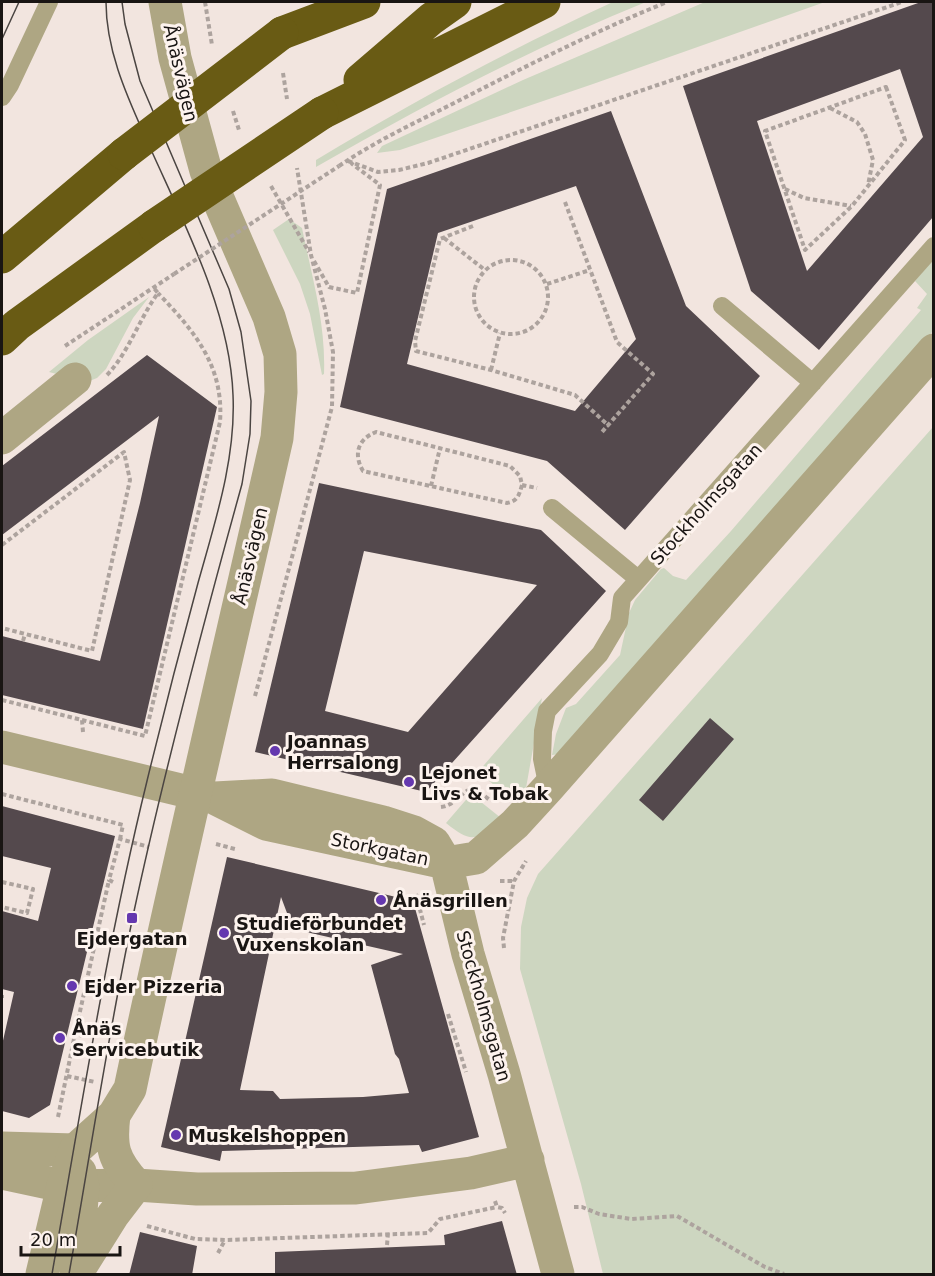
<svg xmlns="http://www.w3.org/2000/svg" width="935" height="1276" font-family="'DejaVu Sans',sans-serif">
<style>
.green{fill:#cdd6c0}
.building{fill:#54494d;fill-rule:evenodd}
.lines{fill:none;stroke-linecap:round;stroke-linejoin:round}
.path{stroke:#ada39e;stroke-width:4;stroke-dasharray:4.5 3;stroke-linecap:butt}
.service{stroke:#aea683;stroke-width:18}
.minor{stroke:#aea683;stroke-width:33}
.tertiary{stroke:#aea683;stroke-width:33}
.motorway{stroke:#695b14;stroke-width:33}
.tram{stroke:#4b4542;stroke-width:1.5}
.path-bridge{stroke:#ada39e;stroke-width:4;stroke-dasharray:4.5 3;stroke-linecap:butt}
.motorway-bridge{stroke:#695b14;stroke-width:33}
.poi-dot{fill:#6538af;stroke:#fdf3ee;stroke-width:2}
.labels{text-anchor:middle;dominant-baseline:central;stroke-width:6;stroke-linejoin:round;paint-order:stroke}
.street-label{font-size:18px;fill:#191513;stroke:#fdf3ee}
.poi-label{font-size:18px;font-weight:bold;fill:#191513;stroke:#fdf3ee;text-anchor:start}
</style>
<rect width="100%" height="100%" fill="#f2e5df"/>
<path class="green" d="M 613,2 L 646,2 C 532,48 422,106 316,167 L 316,160 C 412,102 511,49 613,2 Z
M 705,2 L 825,2 L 593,84 L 400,150 L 377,153 L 382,146 L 523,80 Z
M 289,219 L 302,228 C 312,277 326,324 324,374 L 322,375 L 310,314 L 300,284 L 273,230 Z
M 933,259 L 933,331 L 560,754 L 552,755 L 556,734 L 566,708 L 576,704 L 620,655 L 629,613 L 635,600 L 661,569 L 664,568 L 673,576 L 686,580 L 731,531 L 921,310 L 917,308 L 927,294 L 915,281 Z
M 149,297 L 133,318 L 106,369 L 97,378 L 87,382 L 49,372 L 88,340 Z
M 933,427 L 933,1274 L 603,1274 L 581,1184 L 520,969 L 521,927 L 527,898 L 538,874 Z
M 542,698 L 526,788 L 522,795 L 516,799 L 510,798 L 478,772 Z
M 471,794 L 501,818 C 477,840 473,845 446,823 Z"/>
<path class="building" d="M 921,2 L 933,2 L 933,217 L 819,350 L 751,291 L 683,86 ZM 900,69 L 923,137 L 807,271 L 757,121 Z
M 611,111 L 686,306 L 760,376 L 625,530 L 547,461 L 340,407 L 387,189 ZM 576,186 L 636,339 L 575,411 L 407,364 L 438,233 Z
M 147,355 L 217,407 L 143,729 L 2,695 L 2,636 L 100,661 L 140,503 L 159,416 L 2,535 L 2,466 Z
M 319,483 L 541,530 L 606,591 L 426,792 L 255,752 ZM 364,551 L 537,585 L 408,732 L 325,711 Z
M 710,718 L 734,739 L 663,821 L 639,800 Z
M 2,806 L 115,836 L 50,1105 L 29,1118 L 2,1111 L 2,1045 L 14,992 L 2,989 L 2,911 L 38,921 L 51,868 L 2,856 Z
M 227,857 L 413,901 L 479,1137 L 422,1152 L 419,1145 L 222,1151 L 220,1161 L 161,1147 ZM 281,897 L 293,929 L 403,954 L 371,965 L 395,1054 L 399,1059 L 409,1093 L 363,1097 L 280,1099 L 273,1091 L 240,1090 Z
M 502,1221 L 517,1275 L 275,1275 L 275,1252 L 445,1245 L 444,1235 Z
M 140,1232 L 197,1246 L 192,1275 L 129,1275 Z"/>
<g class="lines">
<path class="path" d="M 205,2 L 212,45
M 283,73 L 287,99
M 886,87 L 905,140 L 852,206 L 805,250 L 765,131 Z
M 830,108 L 857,122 L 865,134 L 873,160 L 868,185
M 233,111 L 239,130
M 348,161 L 378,172 L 399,170 L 428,163 L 902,2
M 339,166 C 377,140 419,121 460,100 C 528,65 596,31 667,2
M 271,186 L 309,252
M 785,189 L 804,198 L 851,206
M 565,202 L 617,342 L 653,374 L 602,432
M 473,226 L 440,239 L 415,341 L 416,351 L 491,370 L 575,395 L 609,426
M 444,238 L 485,270
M474 297a37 37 0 1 1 74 0a37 37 0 1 1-74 0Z
M 314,261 L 329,287 L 357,293 L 380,185 L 351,163
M 547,284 L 590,270
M 65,346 L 174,274
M 491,370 L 500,333
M 107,375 C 129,352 139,319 158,293 L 153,287
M 522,485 C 519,495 518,501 507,503 L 363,471 C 353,454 358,439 376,432 L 510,466 L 520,476 L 522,485 L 537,488
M 431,486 L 440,448
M 2,545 L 124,452 L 130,480 L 92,651 L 2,628
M 23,641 L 25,634
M 255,696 L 332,407 L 333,352 L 325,309 L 311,255 L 297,168
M 2,700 L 82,720 L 83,732
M 82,720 L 145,736 L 220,422 C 224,366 195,332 158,293
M 2,794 L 123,825 L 120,839
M 441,807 C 457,805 459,792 474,788 L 491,801
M 216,844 L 235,849
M 500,881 L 514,881
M 2,882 L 33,889 L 27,913 L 2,907
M 113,882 L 109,880 L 120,839 L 149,847
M 416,894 L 424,925
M 504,948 L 503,938 L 514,881 L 526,861
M 2,998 L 2,995
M 448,1014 L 466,1072
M 75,1034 L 109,880
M 67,1076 L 95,1082
M 58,1117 L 75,1034 L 83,1036
M 495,1201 L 497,1207 L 502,1208 L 505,1213
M 574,1207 L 582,1207 L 599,1214 L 631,1219 L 677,1216 L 765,1267 L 784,1274
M 147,1226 L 195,1239 L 225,1240 L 428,1233 L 440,1219 L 497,1207
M 387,1245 L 388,1233
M 218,1253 L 225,1240"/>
<path class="service" d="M 2,97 L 10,85 L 49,2
M 722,306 L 813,383
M 552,508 L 638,579
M 548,788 L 542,759 L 543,731 L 547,711 L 600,654 L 619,622 L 622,598 L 934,246"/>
<path class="minor" d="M 2,438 L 75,379
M 2,747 L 214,798 L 266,824 L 446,863 L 476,858 L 515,824 L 548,788 L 934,350
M 215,798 L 272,795 L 383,822 L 414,832 L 434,843 L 446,863 L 468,954 L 504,1074 L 558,1274
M 2,1148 L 75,1150
M 2,1173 L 63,1186 L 136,1185 L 197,1189 L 356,1188 L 471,1173 L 528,1160"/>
<path class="tertiary" d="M 76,1270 L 83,1187 L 80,1172
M 42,1274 L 63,1186 L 75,1150 L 114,1115 L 130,1089 C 176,871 228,655 277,438 L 281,392 L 280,354 L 269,317 L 206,171 L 175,58 L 165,2
M 76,1274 L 113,1215 L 136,1185 C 113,1160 110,1147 114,1115"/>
<path class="motorway" d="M 282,33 L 364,2
M 360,80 L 431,19 L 455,2
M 322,113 L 544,2
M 2,257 L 124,154
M 2,339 L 17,325 L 154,226"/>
<path class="tram" d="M 2,39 L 19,2
M 52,1274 C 81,1109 107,944 147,781 C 163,715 180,649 198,583 C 215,522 236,459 233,395 C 230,307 179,214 144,134 C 125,92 106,48 106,2
M 69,1274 C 90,1155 108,1035 133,916 C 164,771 202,628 242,484 L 250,434 L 251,401 L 241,332 L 229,289 L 140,81 L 125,24 L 122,2"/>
<path class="path-bridge" d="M 174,274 L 339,166"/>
<path class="motorway-bridge" d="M 124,154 L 282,33
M 154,226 L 322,113"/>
</g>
<g class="poi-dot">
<circle cx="275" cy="751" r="6"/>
<circle cx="409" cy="782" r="6"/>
<circle cx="381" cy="900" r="6"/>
<rect x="126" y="912" width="12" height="12" rx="3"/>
<circle cx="224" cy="933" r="6"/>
<circle cx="72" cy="986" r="6"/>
<circle cx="60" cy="1038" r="6"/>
<circle cx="176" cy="1135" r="6"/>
</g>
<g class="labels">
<g class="street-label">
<text transform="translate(181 73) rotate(77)">Ånäsvägen</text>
<text transform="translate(706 504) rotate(-48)">Stockholmsgatan</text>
<text transform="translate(250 556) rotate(-77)">Ånäsvägen</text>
<text transform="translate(380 849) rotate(12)">Storkgatan</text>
<text transform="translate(484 1006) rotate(74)">Stockholmsgatan</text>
</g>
<g class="poi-label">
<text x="287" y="741">Joannas<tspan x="287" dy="21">Herrsalong</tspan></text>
<text x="421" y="772">Lejonet<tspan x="421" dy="21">Livs &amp; Tobak</tspan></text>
<text x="393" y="900">Ånäsgrillen</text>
<text x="236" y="923">Studieförbundet<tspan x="236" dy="21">Vuxenskolan</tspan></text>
<text x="132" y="938" text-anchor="middle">Ejdergatan</text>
<text x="84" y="986">Ejder Pizzeria</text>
<text x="72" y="1028">Ånäs<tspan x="72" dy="21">Servicebutik</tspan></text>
<text x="188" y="1135">Muskelshoppen</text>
</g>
</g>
<rect width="935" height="1276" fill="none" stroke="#191513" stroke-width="6"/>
<path d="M21 1246v9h99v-9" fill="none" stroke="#191513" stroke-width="3"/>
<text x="30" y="1246" font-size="18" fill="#191513" stroke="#fdf3ee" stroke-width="4.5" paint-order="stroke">20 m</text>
</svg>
